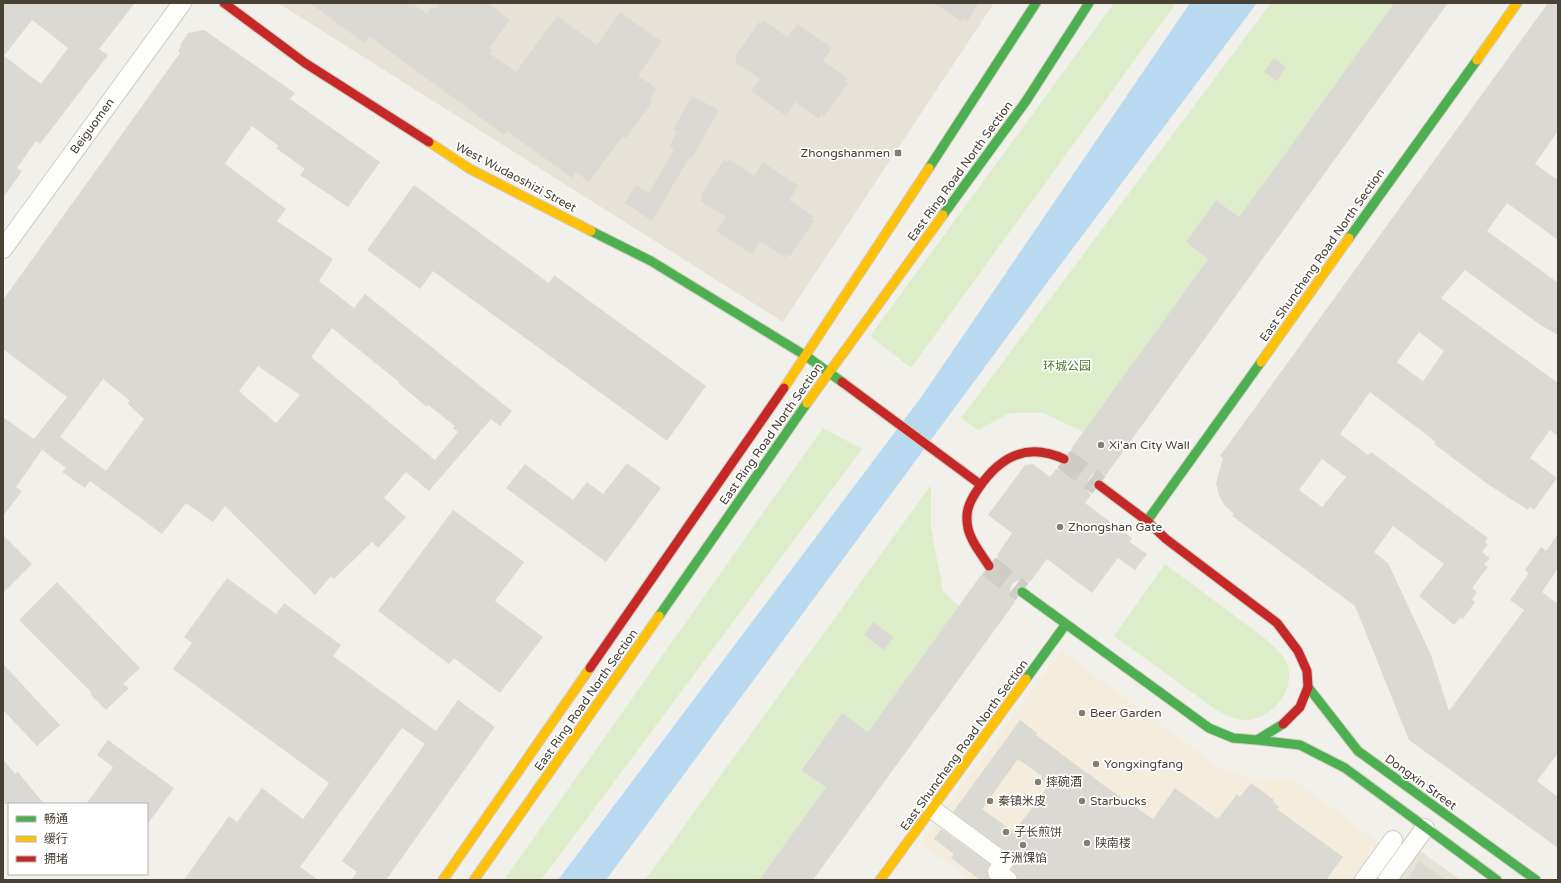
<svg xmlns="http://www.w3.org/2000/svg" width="1561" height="883" font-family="'Varela Round','Noto Sans SC',sans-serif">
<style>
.residential{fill:#e6e2d7}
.commercial{fill:#f4ecdd}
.green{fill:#deedc9}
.water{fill:#b9daf1}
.building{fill:#dbd9d3;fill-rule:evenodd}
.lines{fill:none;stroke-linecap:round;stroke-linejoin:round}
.secondary-tunnel{stroke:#cfcdc6;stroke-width:22;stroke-dasharray:22 11;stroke-linecap:butt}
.street-casing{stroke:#cfcdc8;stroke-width:20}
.fast-casing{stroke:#d1cdc1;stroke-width:11}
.slow-casing{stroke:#d1cdc1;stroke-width:11}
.jam-casing{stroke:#d1cdc1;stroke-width:11}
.street{stroke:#fdfdfc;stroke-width:18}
.fast{stroke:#4caf50;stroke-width:9}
.slow{stroke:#ffc107;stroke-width:9}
.jam{stroke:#c62828;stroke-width:9}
.poi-dot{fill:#837e75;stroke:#fff;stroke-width:1.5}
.labels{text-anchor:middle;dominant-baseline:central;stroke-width:3.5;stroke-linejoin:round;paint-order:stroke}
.street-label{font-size:12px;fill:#484136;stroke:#fff}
.poi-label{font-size:12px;fill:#484136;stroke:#fff;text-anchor:start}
.park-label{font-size:12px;fill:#467d26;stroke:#fff}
</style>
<rect width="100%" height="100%" fill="#f1f0ea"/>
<path class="residential" d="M 278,3 L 994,3 L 783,322 Z
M 1420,851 L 1460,880 L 1399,880 Z"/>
<path class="commercial" d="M 1061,651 L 1219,768 L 1249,779 L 1293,780 L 1397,856 L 1379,880 L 972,880 L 920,843 Z"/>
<path class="green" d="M 1114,3 L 1176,3 L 911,368 L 870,336 Z
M 1271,3 L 1394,3 L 1239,217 L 1216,200 L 1186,242 L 1208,259 L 1084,432 L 1043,413 L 1010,413 L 978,430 L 961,418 Z
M 823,428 L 862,449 L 541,880 L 504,880 Z
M 931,485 L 931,528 L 943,591 L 959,606 L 868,732 L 842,713 L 801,769 L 826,787 L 759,880 L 645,880 Z
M 1165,564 C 1187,580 1209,597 1231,613 C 1247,626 1280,646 1287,664 C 1294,682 1283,703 1269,712 C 1248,725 1239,721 1218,711 L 1114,636 Z"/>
<path class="water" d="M 1190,3 L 1257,3 L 1052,276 L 606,880 L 558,880 L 922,396 Z"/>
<path class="building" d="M 3,3 L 135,3 L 99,49 L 108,55 L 40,144 L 36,141 L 17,168 L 22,171 L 3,198 ZM 32,20 L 68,48 L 41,84 L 4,56 Z
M 310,3 L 412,3 L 427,14 L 432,7 L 435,9 L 439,3 L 488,3 L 510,20 L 489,48 L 493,51 L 490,54 L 516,72 L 557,16 L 597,45 L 620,12 L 662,42 L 638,75 L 657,89 L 650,99 L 653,102 L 626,138 L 623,136 L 589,182 L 576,172 L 572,178 L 507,131 L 504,135 L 369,36 L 364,43 Z
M 934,3 L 979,3 L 967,21 L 964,19 L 962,22 Z
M 1394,3 L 1448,3 L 1106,475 L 1100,473 L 1094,473 L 1089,478 L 1087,484 L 1087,490 L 1091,495 L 1085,503 L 1132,538 L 1130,542 L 1147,554 L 1135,570 L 1118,558 L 1092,593 L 1047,559 L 1030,582 L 1023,580 L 1017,581 L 1012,584 L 1010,591 L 1011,597 L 1015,602 L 813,880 L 759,880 L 826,787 L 801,770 L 842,713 L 868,732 L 981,575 L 990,578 L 996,577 L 1000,572 L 1001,565 L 997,555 L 1012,533 L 988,515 L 1025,465 L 1033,464 L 1050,477 L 1056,469 L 1066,471 L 1072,469 L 1075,464 L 1076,457 L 1071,449 L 1208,259 L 1186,242 L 1216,200 L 1239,217 Z
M 1548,3 L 1558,3 L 1558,131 L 1535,164 L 1558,180 L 1558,240 L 1507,203 L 1487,231 L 1558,283 L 1558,335 L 1539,324 L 1465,270 L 1441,298 L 1558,383 L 1558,436 L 1550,430 L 1530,458 L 1557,478 L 1534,510 L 1530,507 L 1528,510 L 1489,485 L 1434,444 L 1436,442 L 1370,392 L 1340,434 L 1368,455 L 1371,452 L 1488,538 L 1485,542 L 1488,544 L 1482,552 L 1490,558 L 1484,564 L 1488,567 L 1472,588 L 1477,592 L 1472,600 L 1475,602 L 1463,619 L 1460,618 L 1454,625 L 1419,596 L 1444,564 L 1393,526 L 1374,552 L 1388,563 L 1431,655 L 1449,711 L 1524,610 L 1510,600 L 1529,573 L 1525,570 L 1541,547 L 1546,551 L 1558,534 L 1558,568 L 1542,592 L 1558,604 L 1558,753 L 1537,781 L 1558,797 L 1558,848 L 1409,740 L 1355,606 L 1232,516 L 1234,514 L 1224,505 L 1219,495 L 1216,483 L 1223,458 L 1220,456 ZM 1419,332 L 1444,351 L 1423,381 L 1397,362 ZM 1322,459 L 1346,477 L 1322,507 L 1299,490 Z
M 763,20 L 788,37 L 797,24 L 832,48 L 823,61 L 848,78 L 846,81 L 848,83 L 824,117 L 821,115 L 819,119 L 795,102 L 786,116 L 751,91 L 760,79 L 735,62 L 737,59 L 735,57 L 759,22 L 761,23 Z
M 204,30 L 295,93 L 290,99 L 380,162 L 348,207 L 300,175 L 305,169 L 276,148 L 279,146 L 252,126 L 226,162 L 225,164 L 286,209 L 277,221 L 333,259 L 319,281 L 354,308 L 365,294 L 512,411 L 500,426 L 491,419 L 429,491 L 406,472 L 384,498 L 406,517 L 378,548 L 372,542 L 334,579 L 331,576 L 315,595 L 225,506 L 213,522 L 186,503 L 162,534 L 90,481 L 85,488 L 62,472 L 66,468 L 42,450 L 16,487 L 22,491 L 3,516 L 3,417 L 34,439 L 67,397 L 3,349 L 3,300 L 180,53 L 178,51 L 181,47 L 180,45 L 188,33 ZM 332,328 L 399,382 L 398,383 L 427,407 L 428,405 L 455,426 L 453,428 L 458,432 L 435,460 L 311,357 ZM 258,366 L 300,395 L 276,423 L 239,391 ZM 103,379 L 130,401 L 127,403 L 144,419 L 106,471 L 60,437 Z
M 1274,58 L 1286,67 L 1277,81 L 1264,72 Z
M 692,96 L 719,110 L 691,159 L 689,158 L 652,221 L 625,203 L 636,185 L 649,193 L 674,149 L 669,147 L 677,132 L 673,130 Z
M 729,159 L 754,176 L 763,162 L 798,186 L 789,200 L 813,216 L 811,219 L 814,221 L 790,256 L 787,255 L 785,258 L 761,241 L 752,254 L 716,231 L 726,217 L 700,201 L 703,198 L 700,196 L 724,160 L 727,162 Z
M 414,185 L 549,283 L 554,275 L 706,386 L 667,441 L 433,271 L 420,289 L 367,250 Z
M 627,463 L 661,488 L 606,562 L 506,488 L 525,464 L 573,500 L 587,482 L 603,494 Z
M 453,510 L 524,562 L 495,601 L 543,637 L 500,693 L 454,658 L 449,664 L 378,611 Z
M 3,535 L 32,564 L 3,593 Z
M 227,578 L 276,614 L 284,603 L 341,645 L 333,656 L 436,731 L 458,700 L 495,727 L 386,880 L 351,880 L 357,872 L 342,861 L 425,744 L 402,728 L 300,867 L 318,880 L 184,880 L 229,816 L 237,822 L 262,788 L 303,819 L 329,783 L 173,669 L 192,643 L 184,637 Z
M 57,582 L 140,668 L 123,684 L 129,688 L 106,710 L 90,694 L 92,693 L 19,620 Z
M 873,622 L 894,637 L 884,650 L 864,635 Z
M 3,664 L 60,725 L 37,746 L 3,710 Z
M 1020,720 L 1037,733 L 1036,735 L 1102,784 L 1153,819 L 1175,788 L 1218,819 L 1237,794 L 1240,797 L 1251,783 L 1274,800 L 1273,802 L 1279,807 L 1277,809 L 1343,857 L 1326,880 L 1018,880 L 1017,875 L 1012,870 L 1014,863 L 1010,854 L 953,812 ZM 1018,759 L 1042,776 L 1040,779 L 1049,785 L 1014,832 L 982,809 Z
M 108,740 L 174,788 L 147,825 L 147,804 L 86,804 L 113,767 L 97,755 Z
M 3,759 L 15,774 L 18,772 L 44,804 L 3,804 Z
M 941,829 L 990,864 L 987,871 L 990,880 L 980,880 L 951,858 L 954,854 L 934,839 Z
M 1419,861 L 1446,880 L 1407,880 Z"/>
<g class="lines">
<path class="secondary-tunnel" d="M 1064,459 L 1099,485
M 989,566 L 1022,592"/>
<defs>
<path id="street" d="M 3,249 L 182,3
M 932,809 L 1004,862 L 997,872 L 1008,880
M 1364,880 L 1393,840
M 1387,880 L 1425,828"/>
<path id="fast" d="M 929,168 L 1036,3
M 943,215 L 1026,101 L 1089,3
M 591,231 L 651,261 L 806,356 L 842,382
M 1349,238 L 1477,60
M 1147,521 L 1261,362
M 1022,592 L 1209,728 L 1233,738 L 1257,740 L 1283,724
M 659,616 L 807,403
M 1026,679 L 1066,624
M 1308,687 L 1358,751 L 1536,880
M 1257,740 L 1300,745 L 1345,768 L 1497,880"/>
<path id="slow" d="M 1477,60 L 1517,3
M 429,142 L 470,169 L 591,231
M 1261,362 L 1349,238
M 784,388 L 929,168
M 807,403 L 943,215
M 443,880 L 590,668
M 474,880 L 659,616
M 880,880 L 1026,679"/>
<path id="jam" d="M 224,3 L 305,63 L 429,142
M 842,382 L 981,485
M 1099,485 L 1147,521 L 1166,539 L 1277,623 L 1298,651 L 1307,671 L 1308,687 L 1300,707 L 1283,724
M 989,566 C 980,552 967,537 967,520 C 966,508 972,498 978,489 C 1000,456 1027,442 1064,459
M 590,668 L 784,388"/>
</defs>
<use href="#street" class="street-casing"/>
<use href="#fast" class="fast-casing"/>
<use href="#slow" class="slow-casing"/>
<use href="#jam" class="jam-casing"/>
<use href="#street" class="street"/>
<use href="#fast" class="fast"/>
<use href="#slow" class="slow"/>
<use href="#jam" class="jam"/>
</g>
<g class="poi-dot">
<rect x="894" y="149" width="8" height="8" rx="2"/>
<circle cx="1101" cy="445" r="4"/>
<circle cx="1060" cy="527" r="4"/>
<circle cx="1082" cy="713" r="4"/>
<circle cx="1096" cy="764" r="4"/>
<circle cx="1038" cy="782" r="4"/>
<circle cx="990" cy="801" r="4"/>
<circle cx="1082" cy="801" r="4"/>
<circle cx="1006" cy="832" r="4"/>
<circle cx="1087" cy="843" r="4"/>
<circle cx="1023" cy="845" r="4"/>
</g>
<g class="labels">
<g class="street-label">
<text transform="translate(92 126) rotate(-54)">Beiguomen</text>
<text transform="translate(960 171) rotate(-54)">East Ring Road North Section</text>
<text transform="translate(516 177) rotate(28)">West Wudaoshizi Street</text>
<text transform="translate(1322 255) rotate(-55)">East Shuncheng Road North Section</text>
<text transform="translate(771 434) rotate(-55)">East Ring Road North Section</text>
<text transform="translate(586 700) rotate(-55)">East Ring Road North Section</text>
<text transform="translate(964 745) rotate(-54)">East Shuncheng Road North Section</text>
<text transform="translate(1421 782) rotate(36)">Dongxin Street</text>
</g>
<g class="poi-label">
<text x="890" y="153" text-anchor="end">Zhongshanmen</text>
<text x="1109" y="445">Xi'an City Wall</text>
<text x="1068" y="527">Zhongshan Gate</text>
<text x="1090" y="713">Beer Garden</text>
<text x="1104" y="764">Yongxingfang</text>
<text x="1046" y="782">摔碗酒</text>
<text x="998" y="801">秦镇米皮</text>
<text x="1090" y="801">Starbucks</text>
<text x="1014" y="832">子长煎饼</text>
<text x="1095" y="843">陕南楼</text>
<text x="1023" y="858" text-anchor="middle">子洲馃馅</text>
</g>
<g class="park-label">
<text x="1067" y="366">环城公园</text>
</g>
</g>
<rect width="1561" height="883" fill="none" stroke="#484136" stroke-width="8"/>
<rect x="8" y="803" width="140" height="72" fill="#ffffff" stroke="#b6b3af"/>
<rect x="16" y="816" width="20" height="6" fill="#4caf50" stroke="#b6b3af"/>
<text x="44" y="823" font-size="12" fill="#484136">畅通</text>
<rect x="16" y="836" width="20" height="6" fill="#ffc107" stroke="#b6b3af"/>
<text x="44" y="843" font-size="12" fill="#484136">缓行</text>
<rect x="16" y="856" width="20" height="6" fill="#c62828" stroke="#b6b3af"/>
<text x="44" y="863" font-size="12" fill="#484136">拥堵</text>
</svg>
